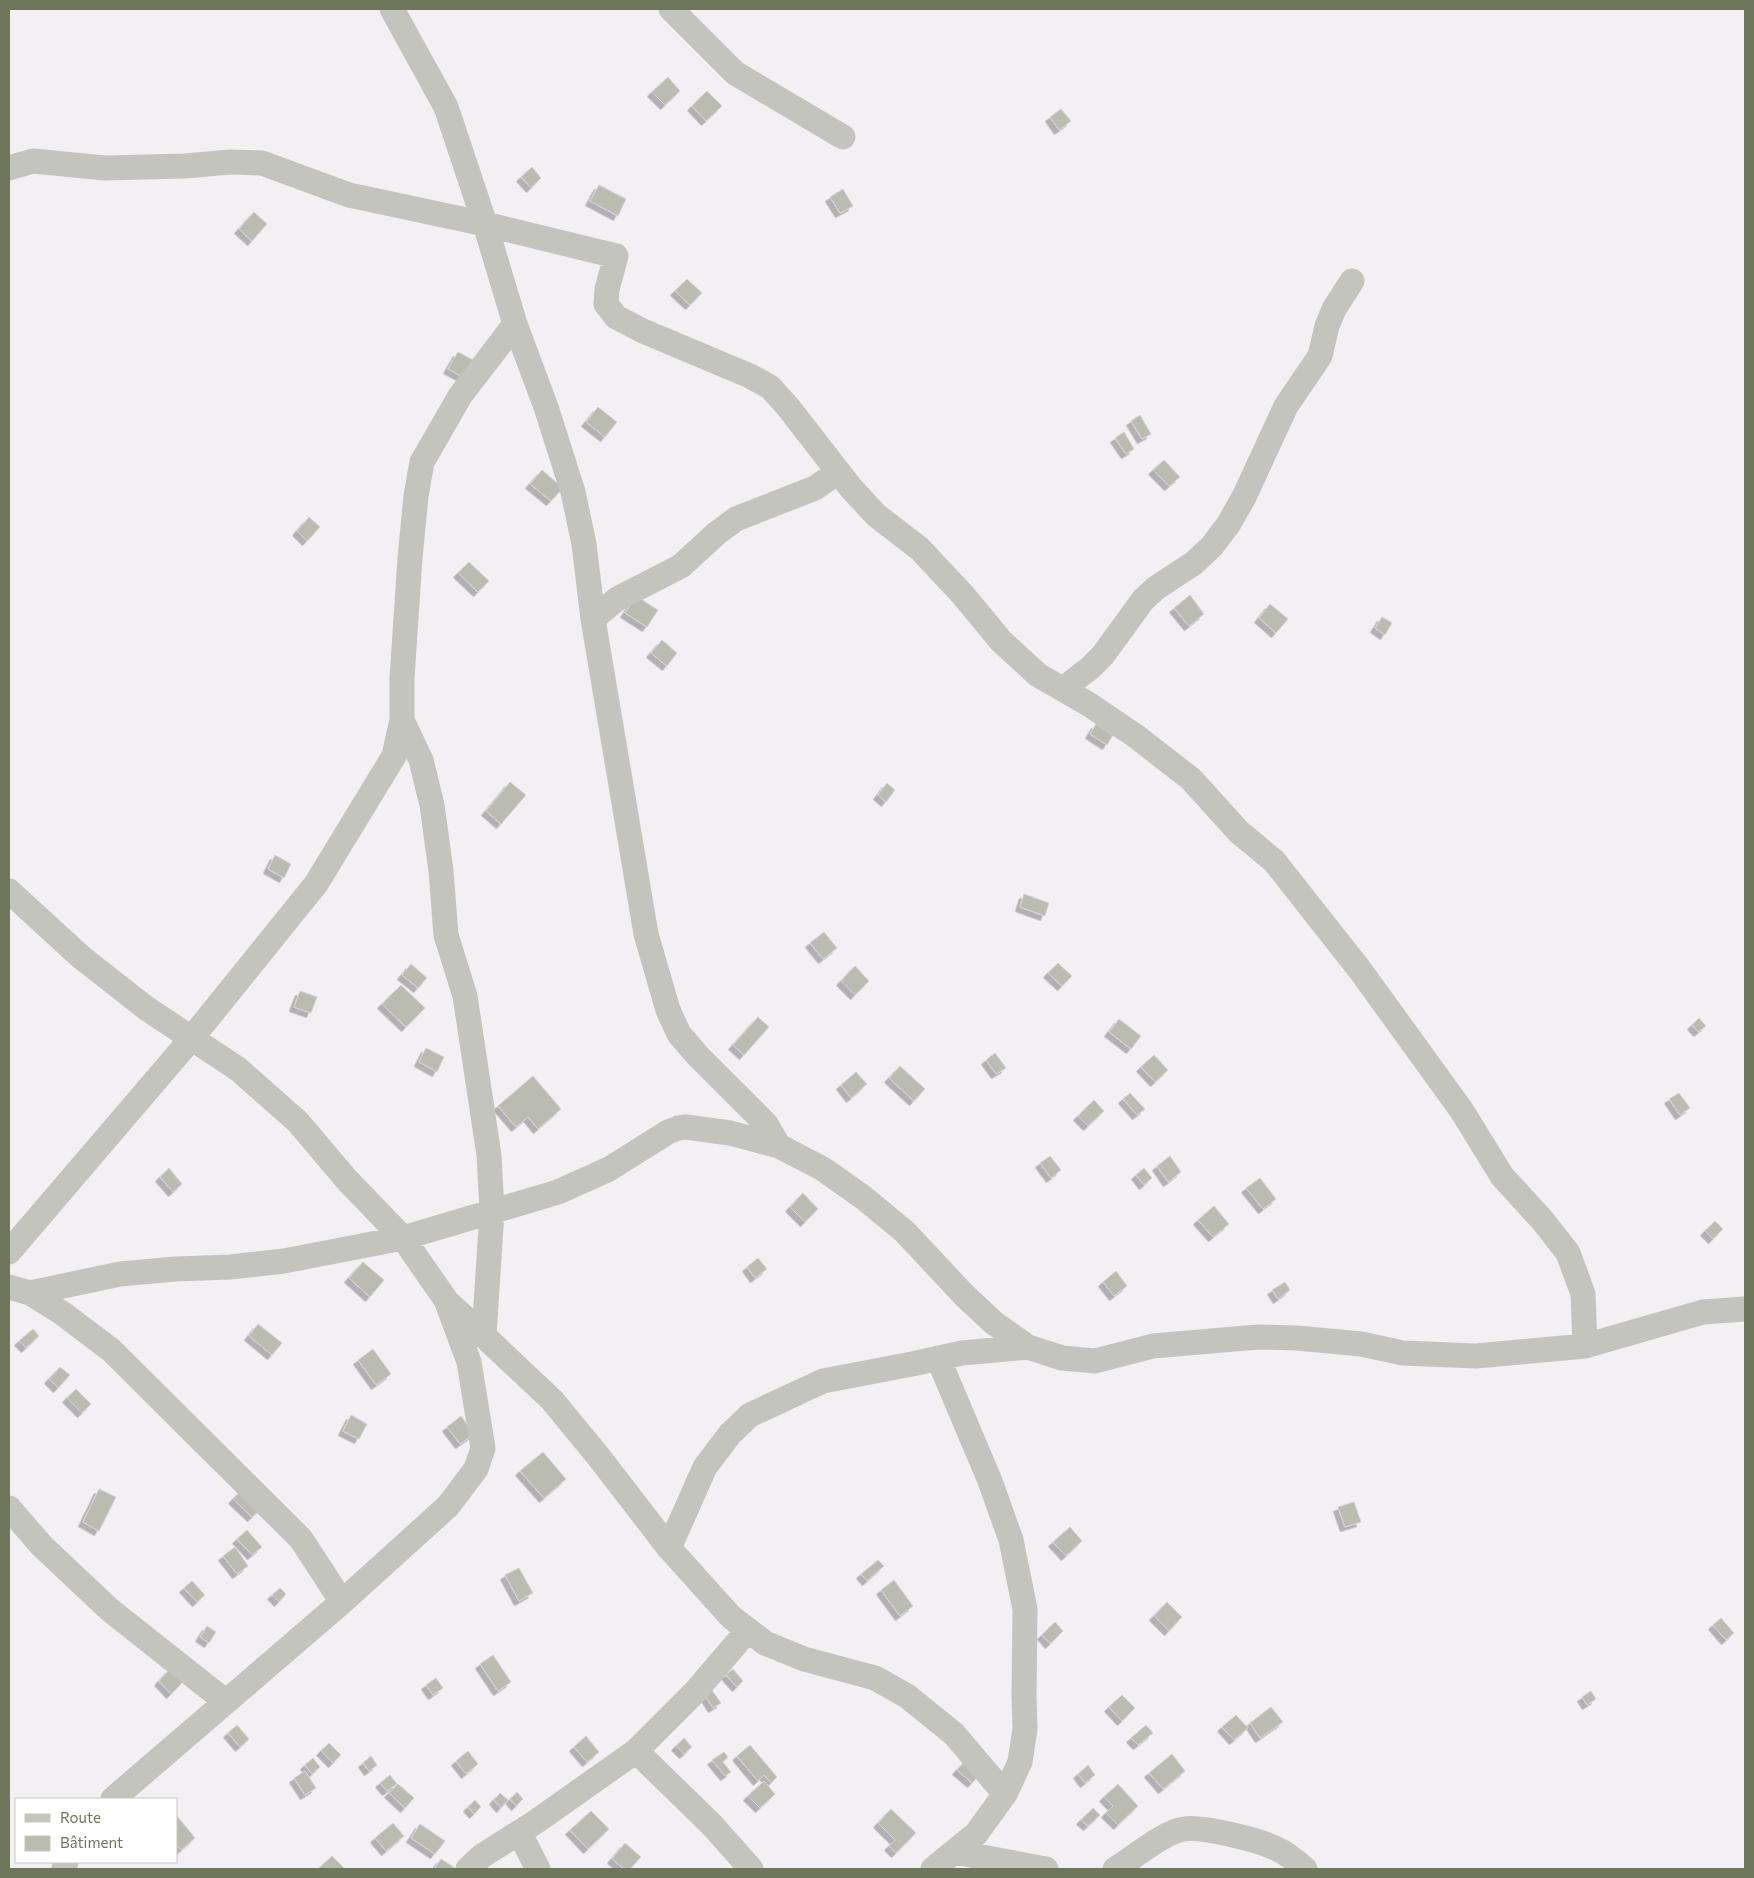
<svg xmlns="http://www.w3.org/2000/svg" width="1754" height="1878" font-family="Commissioner,sans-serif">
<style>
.building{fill:#bbbcb1;stroke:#d5d3d5;filter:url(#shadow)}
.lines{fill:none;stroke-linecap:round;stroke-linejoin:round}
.minor{stroke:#c3c4bd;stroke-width:25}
</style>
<defs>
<filter id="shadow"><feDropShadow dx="-4.5" dy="4.5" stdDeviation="0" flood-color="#0004"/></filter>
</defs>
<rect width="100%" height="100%" fill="#f3f0f4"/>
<path class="building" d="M 668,77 L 680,91 L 665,105 L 652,92 Z
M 707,91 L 722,106 L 706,121 L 692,106 Z
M 1061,109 L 1071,121 L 1059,130 L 1050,117 Z
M 532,167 L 541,178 L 531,188 L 521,177 Z
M 599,185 L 626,199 L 618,216 L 590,201 Z
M 843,189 L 853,206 L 840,213 L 830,197 Z
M 254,212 L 267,224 L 252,241 L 239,229 Z
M 687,279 L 702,293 L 690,305 L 675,291 Z
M 458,352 L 473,360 L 463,377 L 448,369 Z
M 598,407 L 617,422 L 605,437 L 586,422 Z
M 1140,415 L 1151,434 L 1142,439 L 1131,421 Z
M 1124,432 L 1134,449 L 1126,454 L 1115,438 Z
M 1164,460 L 1180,477 L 1169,486 L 1153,470 Z
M 542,470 L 563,488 L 551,501 L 530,484 Z
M 309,517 L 320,527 L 307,541 L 297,531 Z
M 469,562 L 489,581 L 478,592 L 458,573 Z
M 1190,595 L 1204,614 L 1189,626 L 1174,608 Z
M 636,596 L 658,610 L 647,627 L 625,613 Z
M 1270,604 L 1288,619 L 1276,633 L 1259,618 Z
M 1382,617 L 1392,623 L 1385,635 L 1375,628 Z
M 662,640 L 677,653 L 667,666 L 651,653 Z
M 1096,724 L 1113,735 L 1107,745 L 1090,734 Z
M 510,782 L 526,795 L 501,824 L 486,811 Z
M 887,783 L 895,790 L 886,802 L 878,795 Z
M 275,855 L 291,864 L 284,878 L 268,869 Z
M 1024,894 L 1049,903 L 1045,916 L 1020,907 Z
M 824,932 L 837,948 L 823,959 L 810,943 Z
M 1058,963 L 1072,976 L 1062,986 L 1048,973 Z
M 411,964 L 427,978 L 418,988 L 402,975 Z
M 855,966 L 869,981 L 855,995 L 841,981 Z
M 401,985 L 425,1008 L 406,1027 L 382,1004 Z
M 300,991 L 317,997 L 311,1013 L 294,1007 Z
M 758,1017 L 769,1027 L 744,1055 L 733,1045 Z
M 1699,1018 L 1706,1026 L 1698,1032 L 1692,1025 Z
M 1119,1019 L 1141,1036 L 1131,1049 L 1109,1032 Z
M 426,1048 L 444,1057 L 437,1072 L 419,1062 Z
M 995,1053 L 1006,1068 L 996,1074 L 986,1060 Z
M 1154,1055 L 1168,1070 L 1155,1082 L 1141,1067 Z
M 900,1066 L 925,1089 L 914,1101 L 889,1078 Z
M 856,1072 L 867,1084 L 851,1098 L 841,1085 Z
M 533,1076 L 561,1109 L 538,1129 L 528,1117 L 516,1127 L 498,1106 Z
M 1130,1093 L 1145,1109 L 1137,1115 L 1123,1099 Z
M 1679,1093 L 1690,1108 L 1680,1115 L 1669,1099 Z
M 1094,1100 L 1104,1111 L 1088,1126 L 1078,1116 Z
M 1050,1156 L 1061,1170 L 1051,1178 L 1040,1163 Z
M 1170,1156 L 1181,1172 L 1168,1182 L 1157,1166 Z
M 169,1168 L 182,1184 L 173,1192 L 160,1177 Z
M 1144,1168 L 1152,1178 L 1144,1185 L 1136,1175 Z
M 1260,1178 L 1276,1199 L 1263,1209 L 1246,1188 Z
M 803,1193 L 818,1209 L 805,1222 L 790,1207 Z
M 1214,1206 L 1229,1224 L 1213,1237 L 1198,1220 Z
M 1715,1221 L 1723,1229 L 1713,1239 L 1705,1231 Z
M 758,1258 L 767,1269 L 755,1278 L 747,1267 Z
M 363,1262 L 384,1280 L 370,1297 L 349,1278 Z
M 1116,1271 L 1127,1286 L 1114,1296 L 1103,1282 Z
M 1285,1282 L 1290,1290 L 1278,1299 L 1272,1290 Z
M 258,1324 L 282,1343 L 272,1355 L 249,1336 Z
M 33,1329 L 39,1336 L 26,1348 L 19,1341 Z
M 373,1349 L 391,1374 L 376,1385 L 358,1360 Z
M 60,1367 L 70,1375 L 58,1388 L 49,1379 Z
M 76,1389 L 91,1404 L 82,1413 L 67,1398 Z
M 351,1415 L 367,1424 L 359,1439 L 343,1431 Z
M 461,1416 L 474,1434 L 460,1444 L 447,1427 Z
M 543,1452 L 566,1479 L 544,1498 L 520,1471 Z
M 244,1488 L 263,1507 L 252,1517 L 233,1499 Z
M 99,1489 L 116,1497 L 99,1531 L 83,1522 Z
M 1354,1502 L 1361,1522 L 1345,1527 L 1338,1507 Z
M 1070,1527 L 1082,1541 L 1066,1556 L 1053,1542 Z
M 247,1530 L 262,1547 L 252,1555 L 237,1539 Z
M 235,1547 L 248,1566 L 237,1574 L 223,1556 Z
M 878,1560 L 884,1566 L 867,1581 L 861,1574 Z
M 519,1568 L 533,1593 L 519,1601 L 505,1575 Z
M 894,1580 L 913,1606 L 900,1616 L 881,1590 Z
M 192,1581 L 205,1595 L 197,1602 L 184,1588 Z
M 280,1588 L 286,1594 L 279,1602 L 272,1595 Z
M 1167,1602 L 1182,1617 L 1169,1631 L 1154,1616 Z
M 1721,1618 L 1734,1633 L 1726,1640 L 1713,1625 Z
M 1055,1622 L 1063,1631 L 1050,1644 L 1042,1635 Z
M 207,1626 L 216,1632 L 209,1643 L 200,1637 Z
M 493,1655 L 511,1682 L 498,1691 L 480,1664 Z
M 170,1669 L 183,1682 L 171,1694 L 159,1681 Z
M 733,1669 L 743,1681 L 737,1687 L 726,1675 Z
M 436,1678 L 443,1688 L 433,1695 L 426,1685 Z
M 711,1689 L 721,1703 L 713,1708 L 704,1694 Z
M 1591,1691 L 1596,1699 L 1587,1705 L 1582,1697 Z
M 1122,1695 L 1135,1708 L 1122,1721 L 1109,1707 Z
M 1271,1707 L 1283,1722 L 1260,1738 L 1250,1723 Z
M 1236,1715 L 1248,1728 L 1234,1740 L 1222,1727 Z
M 237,1725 L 249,1739 L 240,1747 L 228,1733 Z
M 1146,1725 L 1153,1733 L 1138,1745 L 1131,1738 Z
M 586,1736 L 599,1752 L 587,1762 L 574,1747 Z
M 684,1738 L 692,1747 L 684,1754 L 676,1746 Z
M 329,1743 L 341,1755 L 333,1763 L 321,1751 Z
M 750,1745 L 777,1777 L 771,1783 L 764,1775 L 758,1781 L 737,1756 Z
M 468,1751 L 478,1764 L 466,1774 L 456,1761 Z
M 724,1752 L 728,1757 L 723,1762 L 731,1772 L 725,1776 L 712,1760 Z
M 1172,1754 L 1185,1771 L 1163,1789 L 1149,1773 Z
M 371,1756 L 377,1765 L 369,1771 L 363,1763 Z
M 313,1758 L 320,1767 L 312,1774 L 305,1765 Z
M 965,1761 L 980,1774 L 972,1783 L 957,1770 Z
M 1088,1765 L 1095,1775 L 1085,1783 L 1078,1774 Z
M 305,1771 L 316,1788 L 305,1795 L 294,1778 Z
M 390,1775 L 397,1784 L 387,1791 L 380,1783 Z
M 764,1781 L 775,1794 L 760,1808 L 748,1796 Z
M 398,1784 L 414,1798 L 405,1808 L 389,1793 Z
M 1118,1784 L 1138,1806 L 1118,1825 L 1106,1813 L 1113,1806 L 1104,1797 Z
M 517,1792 L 523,1799 L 516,1806 L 510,1799 Z
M 500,1793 L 508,1800 L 501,1808 L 494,1800 Z
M 475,1800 L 481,1807 L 474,1814 L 468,1807 Z
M 1093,1808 L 1100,1815 L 1088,1826 L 1081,1820 Z
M 891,1809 L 916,1833 L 896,1853 L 889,1846 L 895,1840 L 878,1823 Z
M 591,1811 L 609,1829 L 588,1849 L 570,1830 Z
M 177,1816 L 195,1838 L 181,1850 L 176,1845 Z
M 393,1823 L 404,1836 L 386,1851 L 375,1838 Z
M 420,1824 L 445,1841 L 435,1854 L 411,1838 Z
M 625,1843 L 641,1857 L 630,1869 L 624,1869 L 612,1859 Z
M 332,1856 L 345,1869 L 318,1869 Z
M 441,1859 L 455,1868 L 454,1869 L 434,1869 Z"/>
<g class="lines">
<path class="minor" d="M 392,9 L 446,107 L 485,224 L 515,324 L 546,407 L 573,492 L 584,544 L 593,619 L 646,934 L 668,1010 L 679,1034 L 698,1056 L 766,1124 L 779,1146
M 671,9 L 735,73 L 843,137
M 9,168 L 33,161 L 105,168 L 185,166 L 230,162 L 262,163 L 349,195 L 485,224 L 616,256 L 607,289 L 606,304 L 616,317 L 643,331 L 750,376 L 770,387 L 788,407 L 851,488 L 876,515 L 920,549 L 963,595 L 1001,641 L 1038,675 L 1090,705 L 1137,737 L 1191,779 L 1239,832 L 1274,861 L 1360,970 L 1462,1111 L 1502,1176 L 1543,1221 L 1568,1253 L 1583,1294 L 1585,1346
M 593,619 L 617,599 L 681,566 L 717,533 L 736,519 L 815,488 L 838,472
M 1063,689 L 1090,668 L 1103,655 L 1143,600 L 1156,588 L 1194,563 L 1212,546 L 1228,525 L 1244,497 L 1286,406 L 1320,356 L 1327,326 L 1334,309 L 1352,281
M 402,720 L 421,760 L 432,805 L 441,871 L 446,935 L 465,996 L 489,1155 L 492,1211 L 484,1336
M 9,891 L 81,957 L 146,1008 L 238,1069 L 298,1122 L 347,1180 L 403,1238 L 446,1300 L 469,1362 L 483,1448 L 476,1469 L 448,1506 L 342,1602 L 113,1799
M 9,1252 L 191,1039 L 316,884 L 394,756 L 402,720 L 402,678 L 410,558 L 416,496 L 422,462 L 460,396 L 515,324
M 9,1287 L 30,1293 L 62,1313 L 111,1350 L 301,1539 L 342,1602
M 30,1293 L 120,1274 L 176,1269 L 230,1267 L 284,1261 L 403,1238 L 558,1192 L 609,1169 L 668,1132 L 678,1128 L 686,1127 L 730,1133 L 779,1146 L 823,1169 L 864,1198 L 905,1232 L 965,1296 L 994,1323 L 1028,1347 L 1062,1358 L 1095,1361 L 1153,1346 L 1258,1337 L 1297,1338 L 1361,1344 L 1403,1353 L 1476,1356 L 1585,1346 L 1703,1312 L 1745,1309
M 451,1305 L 552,1400 L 598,1456 L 669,1548 L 731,1617 L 765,1643 L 804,1659 L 875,1678 L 907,1696 L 954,1734 L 1005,1794
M 9,1508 L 42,1546 L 110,1610 L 225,1701
M 669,1548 L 705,1467 L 730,1434 L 750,1415 L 823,1381 L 912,1364 L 962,1353 L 1028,1347
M 636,1751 L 712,1825 L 751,1869
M 519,1832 L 538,1869
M 955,1852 L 1046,1869
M 64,1869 L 66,1862
M 468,1869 L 482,1856 L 537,1821 L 636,1751 L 695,1692 L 748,1630
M 933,1869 L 976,1834 L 1005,1794 L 1020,1762 L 1025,1729 L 1024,1696 L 1025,1609 L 1011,1540 L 990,1481 L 938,1358
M 1115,1869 C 1134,1858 1163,1832 1184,1829 C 1202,1826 1260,1840 1277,1849 C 1287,1853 1297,1862 1305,1869"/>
</g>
<rect width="1754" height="1878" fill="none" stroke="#70765b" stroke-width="20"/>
<rect x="15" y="1798" width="162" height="65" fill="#ffffff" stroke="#c6c8bd"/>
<rect x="25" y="1814" width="25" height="8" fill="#c3c4bd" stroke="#c6c8bd"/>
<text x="60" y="1823" font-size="15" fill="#70765b">Route</text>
<rect x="25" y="1836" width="25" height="15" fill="#bbbcb1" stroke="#c6c8bd"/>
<text x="60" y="1848" font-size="15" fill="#70765b">Bâtiment</text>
</svg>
